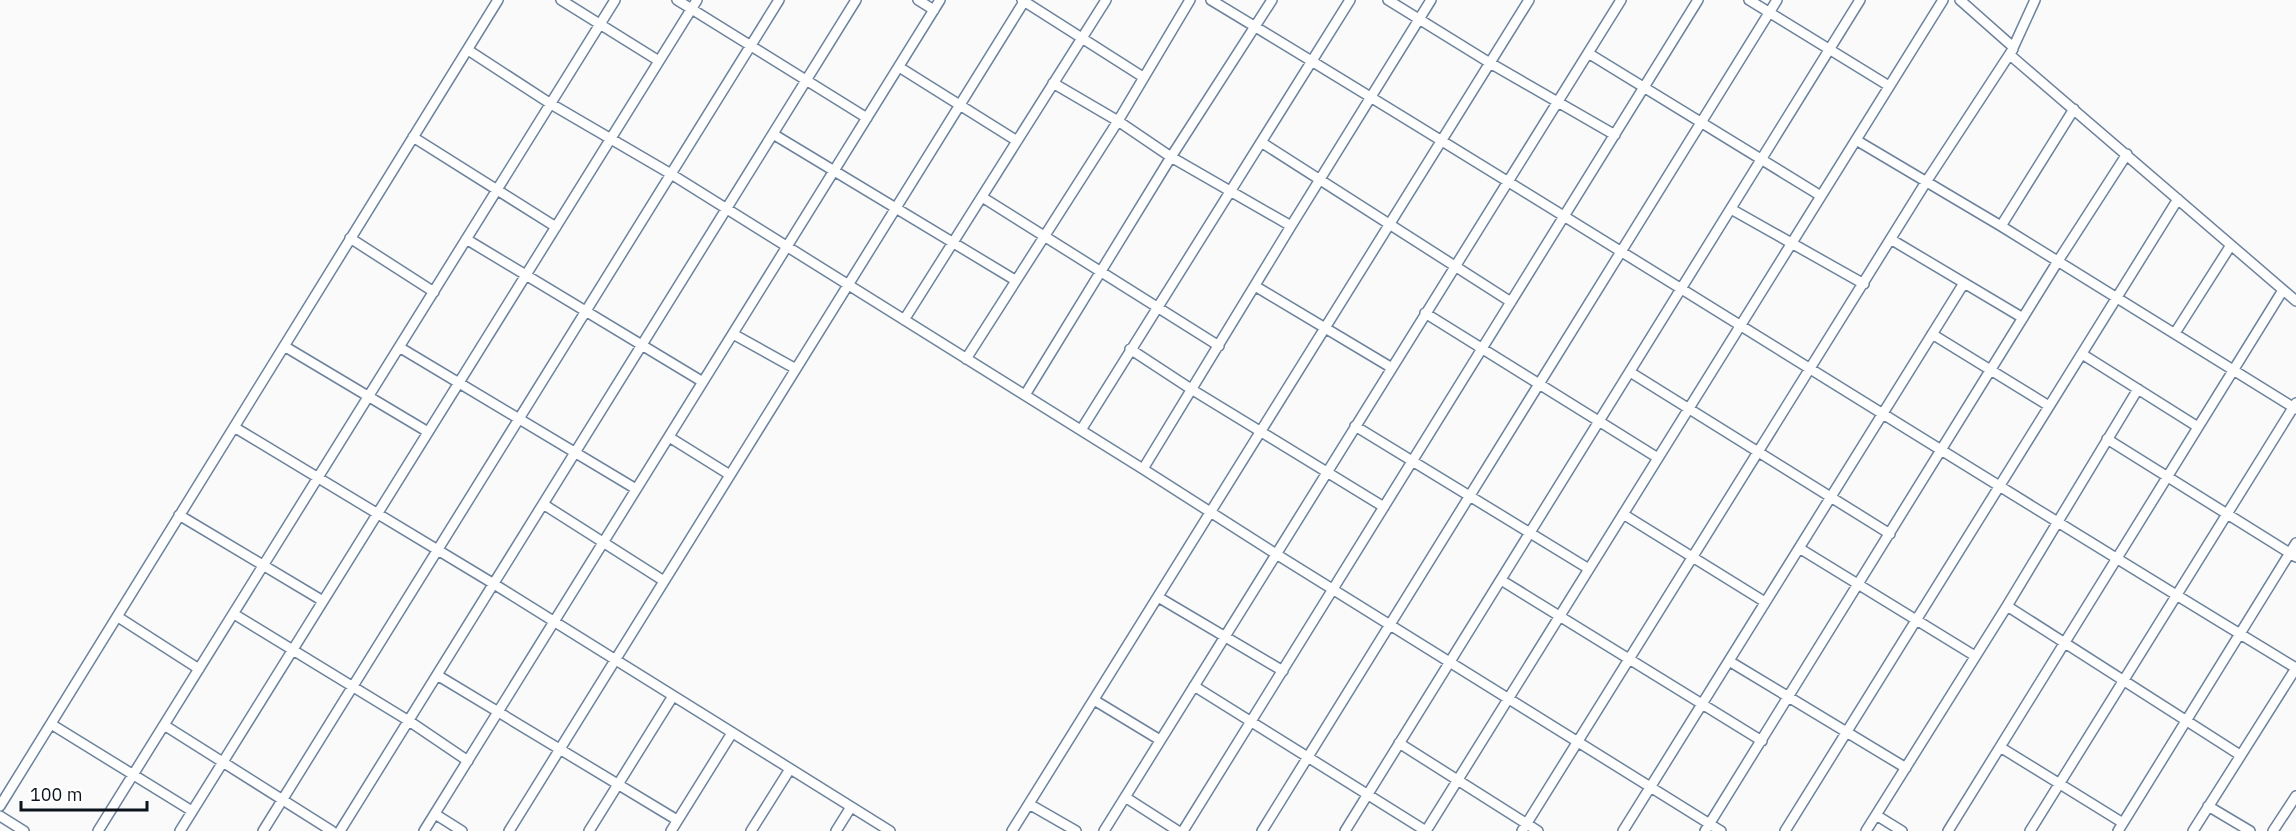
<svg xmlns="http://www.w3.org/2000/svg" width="2296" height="831" font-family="'IBM Plex Sans',sans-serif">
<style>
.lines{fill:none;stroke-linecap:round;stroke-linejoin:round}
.minor-casing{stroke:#6d839d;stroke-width:12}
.minor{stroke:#fff;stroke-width:9}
</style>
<rect width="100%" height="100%" fill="#fafafa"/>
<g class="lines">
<defs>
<path id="minor" d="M 561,0 L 659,61
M 677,0 L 867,118
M 918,0 L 934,10
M 1022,0 L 1143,77
M 1211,0 C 1574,219 1933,448 2296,668
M 1388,0 L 1490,63 L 1615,135
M 1749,0 L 1889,86
M 2013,48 L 2035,0
M 468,50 L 551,104 L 671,174 L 1143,469 L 1276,554 L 1721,831
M 1588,53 L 1821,196
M 2010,55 L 2296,301
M 899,67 L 1017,141
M 1053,83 L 1118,121 L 1171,157 L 1291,226
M 773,134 L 1015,280
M 413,137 L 556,227
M 1856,140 L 2001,226 L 2296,409
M 1261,142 L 1511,302
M 982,197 L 1219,346
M 1731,209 L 1864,284
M 2001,226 L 2074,109
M 350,238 L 434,292
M 466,239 L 703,382
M 1892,240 L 2023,318
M 1255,286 L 1392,368
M 1425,313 L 1658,458
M 904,320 L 1106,0
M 2175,333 L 2231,245
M 733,334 L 796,369
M 1932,334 L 2049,406
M 284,346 L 428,432
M 399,347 L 636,489
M 1130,349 L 1191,389 L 1384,507
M 2082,354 L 2198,427
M 966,359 L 1118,121 L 1190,0
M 1630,372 L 1890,534
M 1025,395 L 1171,157 L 1272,0
M 1355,426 L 1589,569
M 234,427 L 494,584 L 890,831
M 1081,430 L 1350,0
M 669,437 L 730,475
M 2107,439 L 2296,557
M 1143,469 L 1291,226 L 1431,0
M 543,504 L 664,581
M 1623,514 L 1765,602
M 179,515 L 323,601
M 1799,548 L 1975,656
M 1501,580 L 1762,741
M 1158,597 L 1283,671
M 2007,606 L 2240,755
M 234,614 L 409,721 L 468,761
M 118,617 L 199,669
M 1729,661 L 1906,768
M 437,675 L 677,820
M 1194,686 L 1426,831
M 1094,700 L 1160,740
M 51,724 L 192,811
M 164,725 L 332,831
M 1399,743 L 1538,831
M 2000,747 L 2123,823
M 1125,797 L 1178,831
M 1029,804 L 1076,831
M 0,806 L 498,0
M 2208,806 L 2250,831
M 435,814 L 462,831
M 1876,815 L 1902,831
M 0,816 L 24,831
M 98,831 L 615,0
M 180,831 L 697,0
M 263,831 L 779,0
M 340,831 L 856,0
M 424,831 L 940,0
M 509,831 L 1025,0
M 589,831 L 673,696
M 671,831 L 732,733
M 751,831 L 790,769
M 836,831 L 851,807
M 1012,831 L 1529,0
M 1104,831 L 1621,0
M 1183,831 L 1698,0
M 1262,831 L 1777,0
M 1345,831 L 1860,0
M 1426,831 L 1943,0
M 1522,831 L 1926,182 L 2013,49 L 2012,46 L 1960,0
M 1623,831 L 1964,283
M 1705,831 L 2058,261 L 2127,154
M 1785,831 L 2178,199
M 1866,831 L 2007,606 L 2138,389
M 1948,831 L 2283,290
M 2030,831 L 2296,403
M 2118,831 L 2296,543
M 2193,831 L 2296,668
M 2273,831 L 2296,796"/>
</defs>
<use href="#minor" class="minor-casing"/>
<use href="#minor" class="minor"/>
</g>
<path d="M21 801v9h126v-9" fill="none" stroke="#0b141d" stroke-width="3"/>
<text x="30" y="801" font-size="18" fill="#0b141d" stroke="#ffffff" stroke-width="4.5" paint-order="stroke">100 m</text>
</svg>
